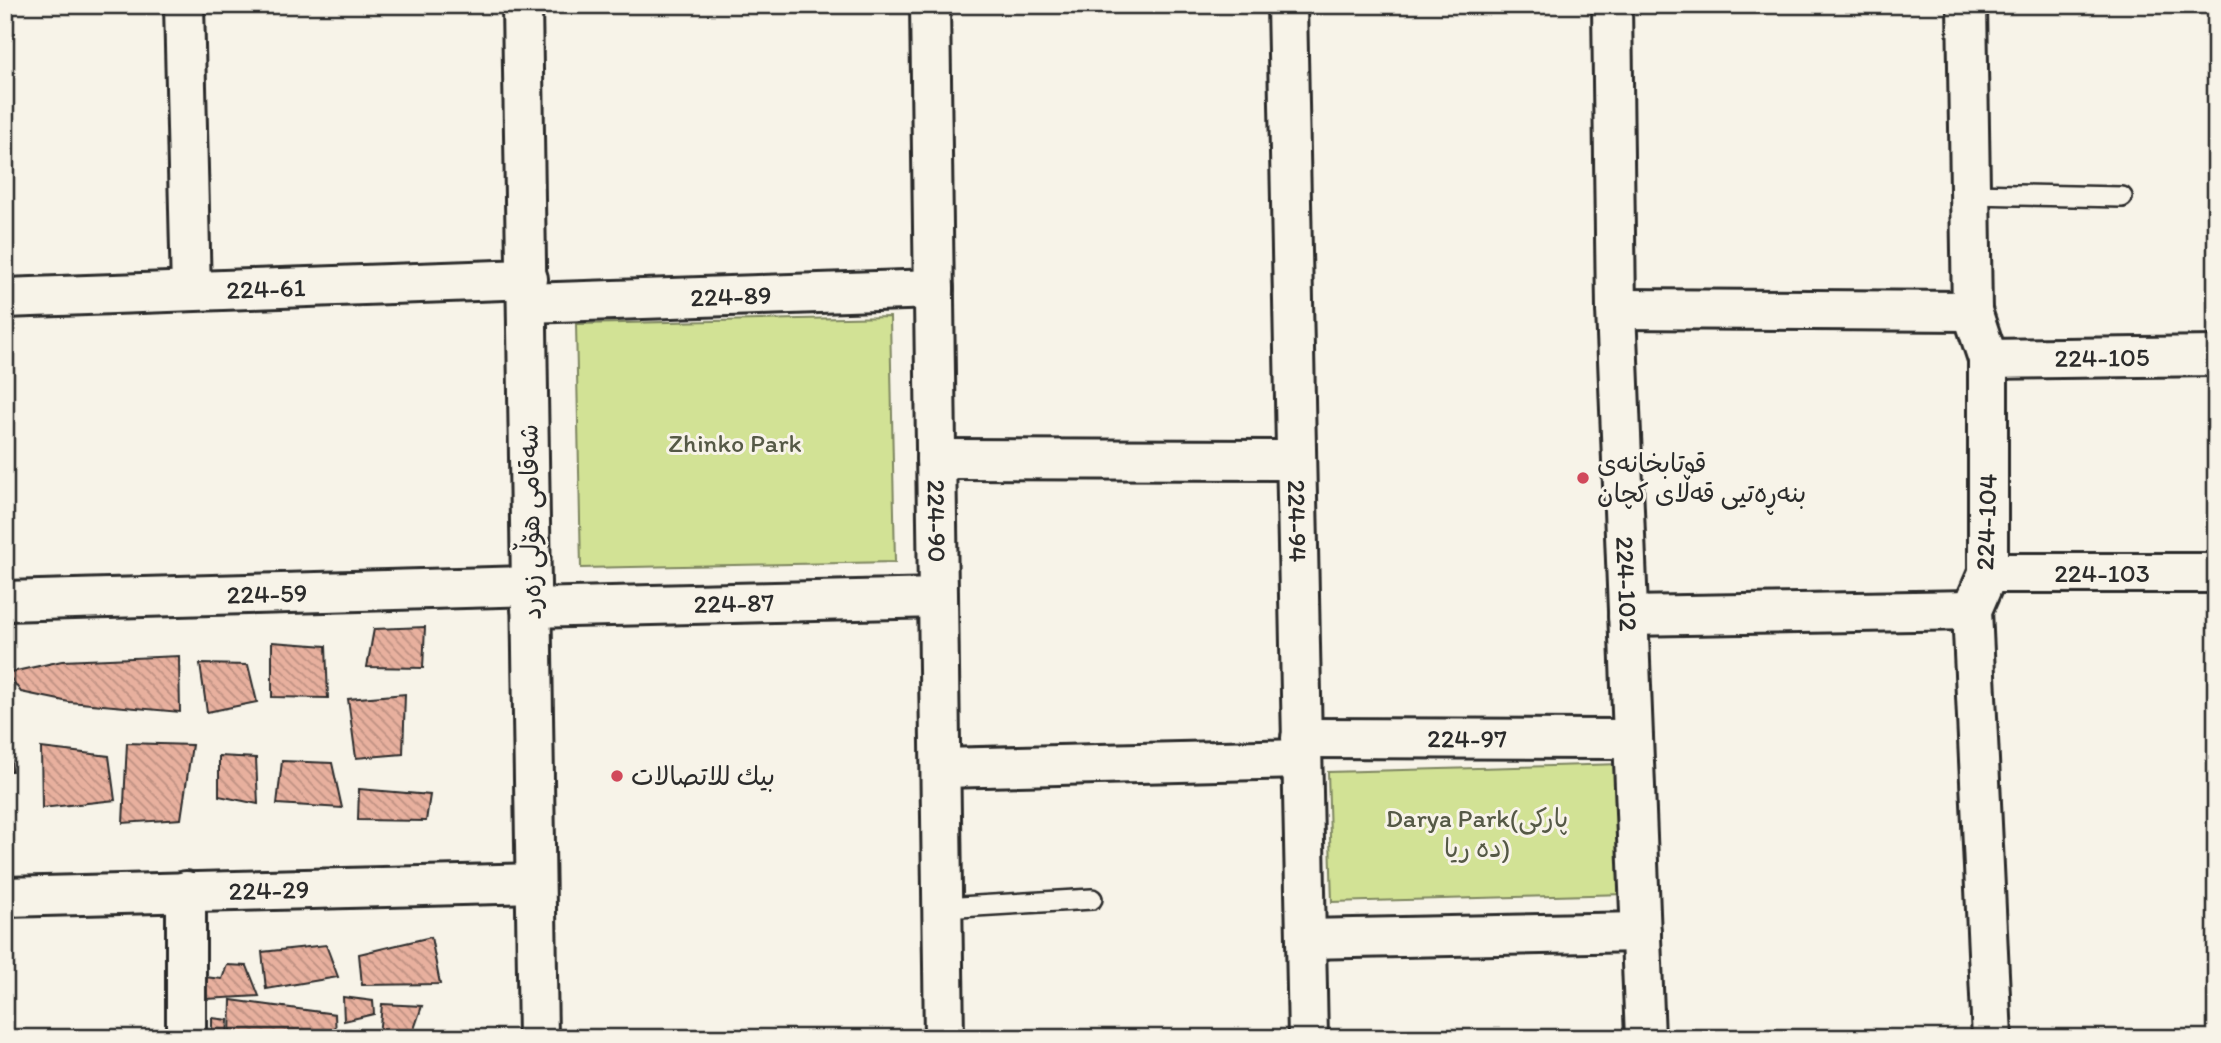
<svg xmlns="http://www.w3.org/2000/svg" width="2221" height="1043" font-family="Itim,'Playpen Sans Arabic',sans-serif">
<style>
.green{fill:#d2e295;stroke:#7e8660;stroke-width:2}
.building{fill:url(#building-back-hatch);stroke:#2b2b2b;stroke-width:2}
.lines{fill:none;stroke-linecap:round;stroke-linejoin:round}
.lane-casing{stroke:#2b2b2b;stroke-width:24}
.street-casing{stroke:#2b2b2b;stroke-width:44}
.secondary-casing{stroke:#2b2b2b;stroke-width:44}
.lane{stroke:#f7f3e8;stroke-width:19}
.street{stroke:#f7f3e8;stroke-width:38}
.secondary{stroke:#f7f3e8;stroke-width:38}
.poi-dot{fill:#d1495b;stroke:#f7f3e8;stroke-width:2.5}
.labels{text-anchor:middle;dominant-baseline:central;stroke-width:6;stroke-linejoin:round;paint-order:stroke}
.street-label{font-size:26px;fill:#2b2b2b;stroke:#f7f3e8}
.park-label{font-size:26px;fill:#555946;stroke:#f7f3e8}
.poi-label{font-size:26px;fill:#2b2b2b;stroke:#f7f3e8;text-anchor:start}
</style>
<defs>
<pattern id="building-back-hatch" width="6" height="6" patternUnits="userSpaceOnUse" patternTransform="scale(1.75)"><rect width="6" height="6" fill="#e8b09e"/><path d="M-1 5l2 2M0 0l6 6M5-1l2 2" fill="none" stroke="#bc8f81"/></pattern>
</defs>
<rect width="100%" height="100%" fill="#f7f3e8"/>
<filter id="ink" filterUnits="userSpaceOnUse"><feTurbulence type="fractalNoise" baseFrequency=".0143" numOctaves="2"/><feDisplacementMap in="SourceGraphic" scale="14" xChannelSelector="R" yChannelSelector="G"/><feConvolveMatrix kernelMatrix="1 2 1 2 8 2 1 2 1" color-interpolation-filters="sRGB"/></filter>
<g filter="url(#ink)">
<path class="green" d="M 890,317 L 895,562 L 581,568 L 576,324 Z
M 1622,764 L 1626,894 L 1332,902 L 1328,772 Z"/>
<path class="building" d="M 425,627 L 423,668 L 367,667 L 374,629 Z
M 272,642 L 326,646 L 328,698 L 272,697 Z
M 179,656 L 180,712 L 69,702 L 21,692 L 7,673 L 62,661 Z
M 200,664 L 248,665 L 257,702 L 207,712 Z
M 405,694 L 403,754 L 356,758 L 348,699 Z
M 5,742 L 10,742 L 12,771 L 5,771 Z
M 127,743 L 192,745 L 181,819 L 123,823 Z
M 41,748 L 109,756 L 115,800 L 42,808 Z
M 219,756 L 256,758 L 258,804 L 219,796 Z
M 282,761 L 332,763 L 342,808 L 277,804 Z
M 359,789 L 430,795 L 426,821 L 358,820 Z
M 431,937 L 440,984 L 362,985 L 359,954 Z
M 326,945 L 338,977 L 266,989 L 262,952 Z
M 227,965 L 247,966 L 259,996 L 206,999 L 204,977 L 222,979 Z
M 343,997 L 373,1001 L 374,1014 L 344,1021 Z
M 231,1000 L 335,1014 L 336,1038 L 230,1038 Z
M 382,1004 L 422,1006 L 412,1035 L 379,1036 Z
M 212,1018 L 228,1020 L 227,1038 L 212,1038 Z"/>
<g class="lines">
<defs>
<path id="lane" d="M 1970,194 L 2122,197
M 943,908 L 1092,899"/>
<g id="street">
<path d="M 184,5 L 191,291"/>
<path id="s1" d="M 930,5 L 944,1038"/>
<path id="s2" d="M 1287,5 L 1308,1038"/>
<path id="s3" d="M 1612,5 L 1616,309 L 1645,1038"/>
<path d="M 1967,5 L 1972,311 L 1988,359 L 1988,573 L 1972,610 L 1992,1038"/>
<path id="s4" d="M 5,298 L 528,279"/>
<path id="s5" d="M 528,303 L 934,289"/>
<path d="M 1616,309 L 1972,311"/>
<path id="s6" d="M 1988,359 L 2216,356"/>
<path d="M 936,459 L 1296,460"/>
<path id="s7" d="M 1988,573 L 2216,573"/>
<path id="s8" d="M 5,601 L 531,586"/>
<path id="s9" d="M 531,608 L 938,598"/>
<path d="M 1628,616 L 1972,610"/>
<path id="s10" d="M 1301,738 L 1633,739"/>
<path d="M 941,768 L 1302,759"/>
<path d="M 186,891 L 186,1038"/>
<path id="s11" d="M 5,897 L 534,883"/>
<path d="M 1306,939 L 1641,932"/>
</g>
<path id="secondary" d="M 522,5 L 538,1038"/>
</defs>
<use href="#lane" class="lane-casing"/>
<use href="#street" class="street-casing"/>
<use href="#secondary" class="secondary-casing"/>
<use href="#lane" class="lane"/>
<use href="#street" class="street"/>
<use href="#secondary" class="secondary"/>
</g>
</g>
<g class="poi-dot">
<circle cx="1583" cy="478" r="7"/>
<circle cx="617" cy="776" r="7"/>
</g>
<g class="labels">
<g class="street-label">
<text stroke="none"><textPath href="#s4" startOffset="261">224-61</textPath></text>
<text stroke="none"><textPath href="#s5" startOffset="203">224-89</textPath></text>
<text stroke="none"><textPath href="#s6" startOffset="114">224-105</textPath></text>
<text stroke="none"><textPath href="#s1" startOffset="516">224-90</textPath></text>
<text transform="translate(530 522) rotate(-91)">شەقامی هۆڵی زەرد</text>
<text stroke="none"><textPath href="#s2" startOffset="516">224-94</textPath></text>
<text transform="translate(1986 522) rotate(-88)">224-104</text>
<text stroke="none"><textPath href="#s7" startOffset="114">224-103</textPath></text>
<text stroke="none"><textPath href="#s3" startOffset="579">224-102</textPath></text>
<text stroke="none"><textPath href="#s8" startOffset="262">224-59</textPath></text>
<text stroke="none"><textPath href="#s9" startOffset="203">224-87</textPath></text>
<text stroke="none"><textPath href="#s10" startOffset="166">224-97</textPath></text>
<text stroke="none"><textPath href="#s11" startOffset="264">224-29</textPath></text>
</g>
<g class="park-label">
<text x="735" y="443">Zhinko Park</text>
<text x="1477" y="818">Darya Park(پارکی<tspan x="1477" dy="30">ده ریا)</tspan></text>
</g>
<g class="poi-label">
<text x="1597" y="463">قوتابخانەی<tspan x="1597" dy="30">بنەڕەتیی قەڵای کچان</tspan></text>
<text x="631" y="776">بيك للاتصالات</text>
</g>
</g>
<rect width="2221" height="1043" fill="none" stroke="#f7f3e8" stroke-width="28"/>
<rect x="14" y="14" width="2193" height="1015" fill="none" stroke="#2b2b2b" stroke-width="2.5" filter="url(#ink)"/>
</svg>
